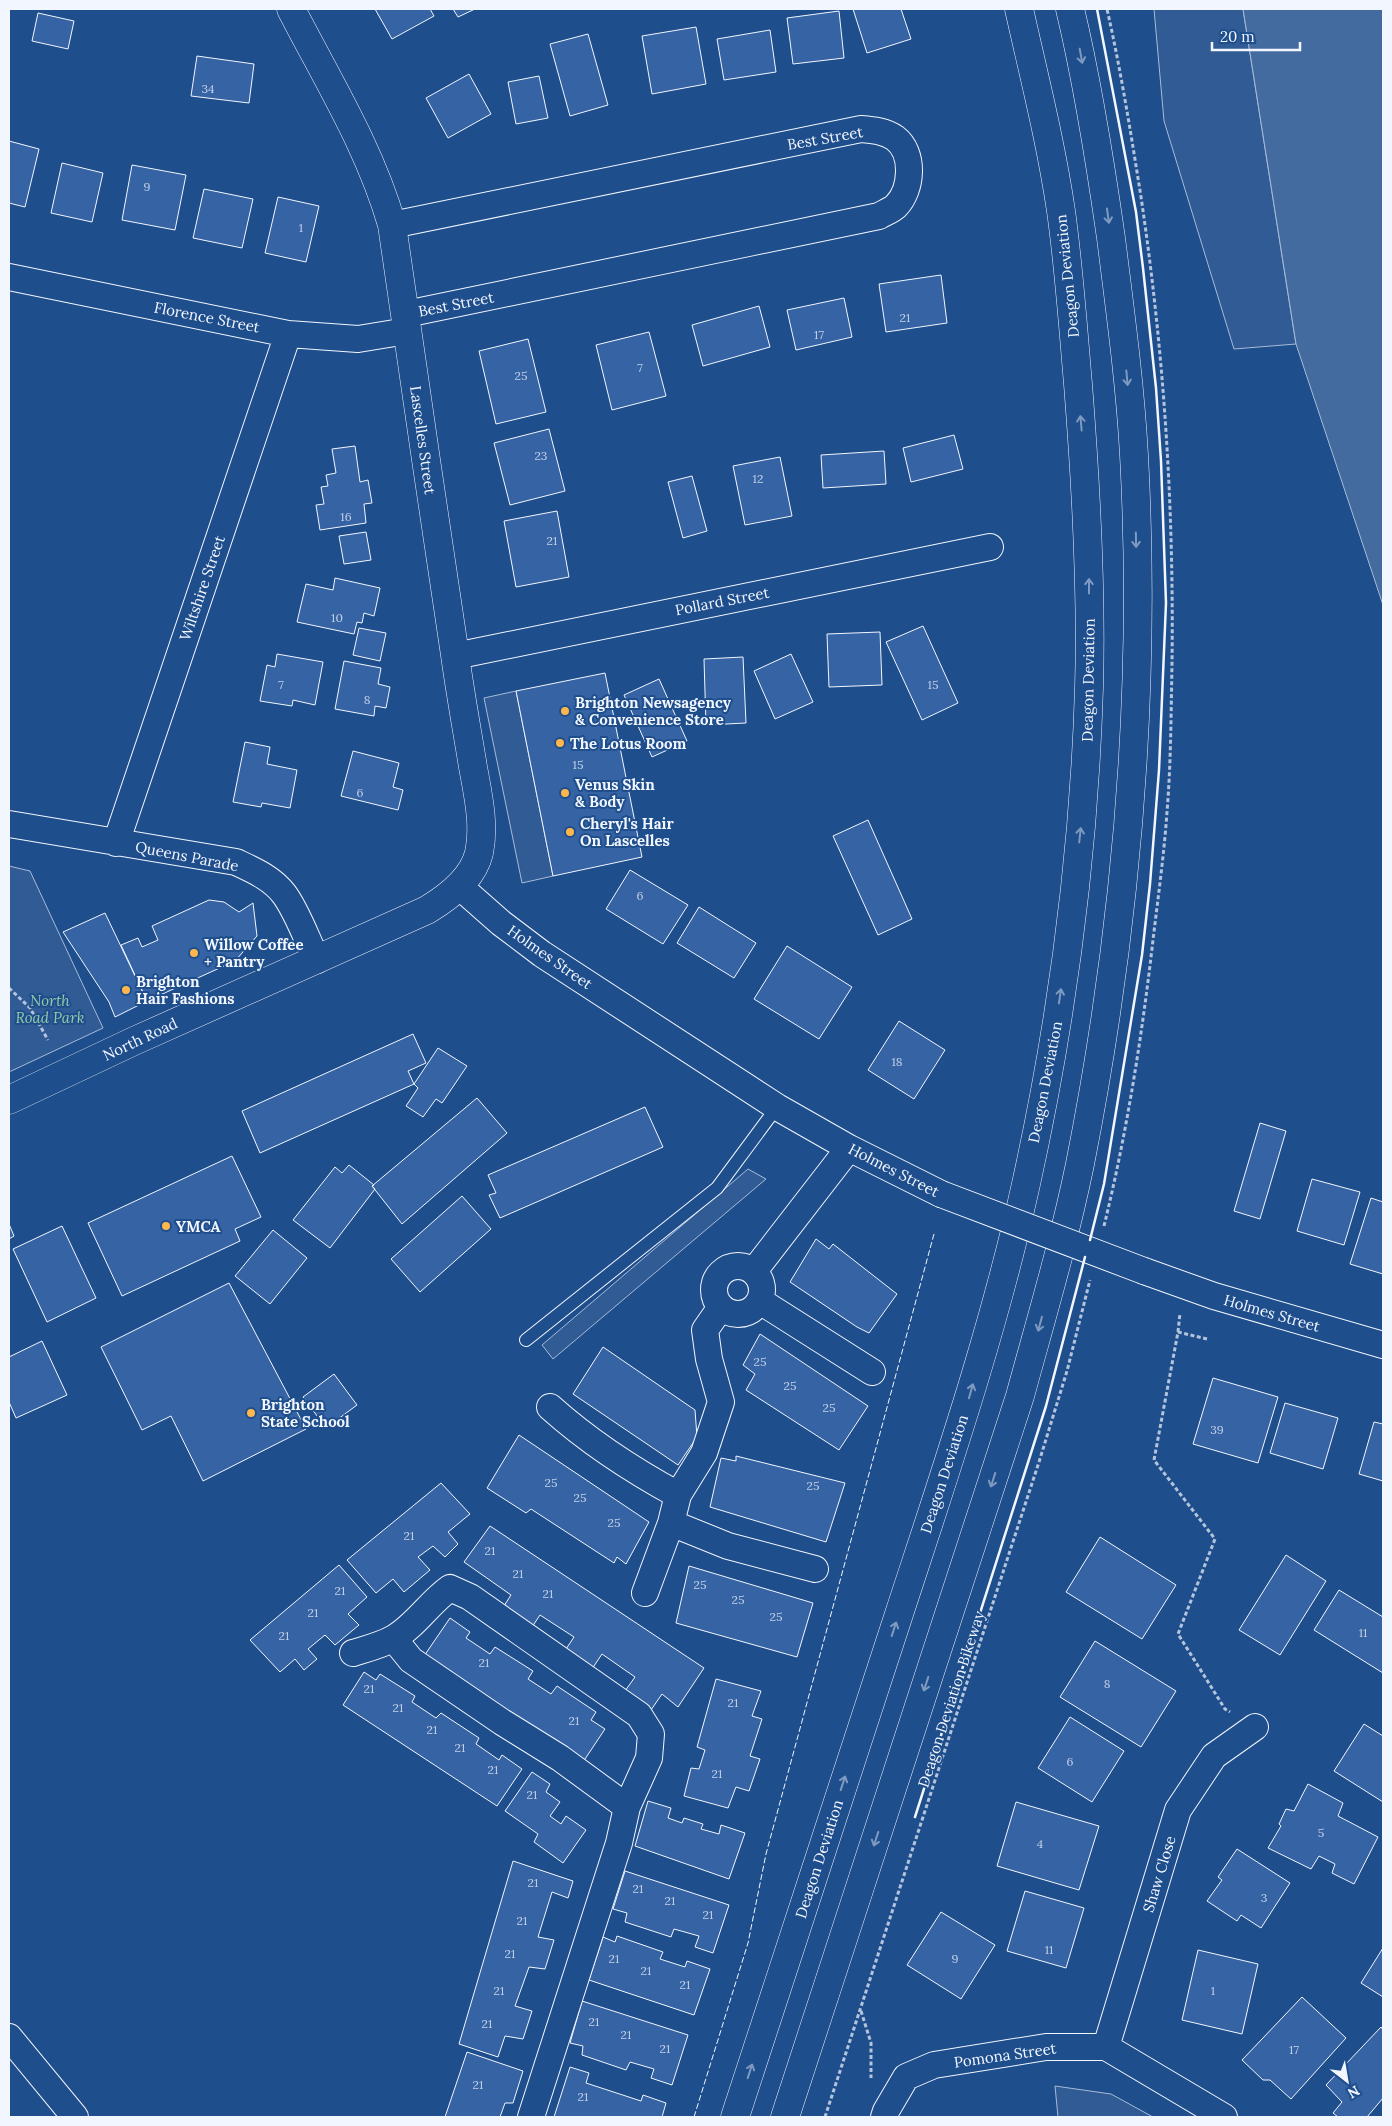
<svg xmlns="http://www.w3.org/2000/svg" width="1392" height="2126" font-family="Lora,serif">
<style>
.built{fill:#305b95;stroke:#a8bbd7}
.water{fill:#446ba0;stroke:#a8bbd7}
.building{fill:#3563a3;stroke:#f2f6ff}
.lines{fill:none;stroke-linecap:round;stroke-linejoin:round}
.service-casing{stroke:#f2f6ff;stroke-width:14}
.minor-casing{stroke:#f2f6ff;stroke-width:28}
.tertiary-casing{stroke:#f2f6ff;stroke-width:29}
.trunk-casing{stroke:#f2f6ff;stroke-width:29}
.path{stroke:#b3c4dc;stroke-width:3;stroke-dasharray:4 2.5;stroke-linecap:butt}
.service{stroke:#1f4e8c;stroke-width:12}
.minor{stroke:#1f4e8c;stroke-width:26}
.tertiary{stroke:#1f4e8c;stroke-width:28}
.trunk{stroke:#1f4e8c;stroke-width:28}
.minor-bridge-casing{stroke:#f2f6ff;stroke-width:28;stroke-linecap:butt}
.minor-bridge{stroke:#1f4e8c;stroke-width:26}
.fence{stroke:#f2f6ff;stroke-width:1;stroke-dasharray:6 2.5;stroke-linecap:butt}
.wall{stroke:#f2f6ff;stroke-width:2.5}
.oneway{stroke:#7e9ac0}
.poi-dot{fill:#ffb74d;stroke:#1f4e8c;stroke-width:2}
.labels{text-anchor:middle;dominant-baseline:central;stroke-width:4;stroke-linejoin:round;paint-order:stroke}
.number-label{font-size:12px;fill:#c3d1e8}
.street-label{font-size:15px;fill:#f2f6ff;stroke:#1f4e8c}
.poi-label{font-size:15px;font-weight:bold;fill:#f2f6ff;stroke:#1f4e8c;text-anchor:start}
.park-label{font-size:15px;font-style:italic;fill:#97c8a6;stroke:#1f4e8c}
</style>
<rect width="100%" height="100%" fill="#1f4e8c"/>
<path class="built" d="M 1154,9 L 1243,9 L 1296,344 L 1234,349 L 1164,121 Z
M 516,691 L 553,876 L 522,883 L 484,698 Z
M 9,866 L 30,871 L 103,1028 L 9,1072 Z
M 748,1169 L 766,1179 L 553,1359 L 542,1345 Z
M 1055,2086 L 1111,2094 L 1153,2117 L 1058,2117 Z"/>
<path class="water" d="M 1243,9 L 1383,9 L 1383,605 L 1296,344 Z"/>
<path class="building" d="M 375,9 L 430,9 L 434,16 L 392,39 Z
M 453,9 L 475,9 L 458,17 Z
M 853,9 L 901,9 L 911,39 L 867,53 Z
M 839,11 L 844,58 L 793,64 L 787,18 Z
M 38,13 L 74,21 L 68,49 L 32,41 Z
M 696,27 L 706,84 L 652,94 L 642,36 Z
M 770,30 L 776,72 L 724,80 L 717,39 Z
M 588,34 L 608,105 L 570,116 L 550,44 Z
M 197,56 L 254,64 L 249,103 L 191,96 Z
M 469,74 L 491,114 L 448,138 L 426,98 Z
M 539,76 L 548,118 L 516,124 L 508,82 Z
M 9,141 L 39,149 L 25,207 L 9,203 Z
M 62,163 L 103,173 L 92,222 L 51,213 Z
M 132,165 L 186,175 L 175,230 L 122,220 Z
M 204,189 L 253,199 L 242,248 L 193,238 Z
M 278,197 L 319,206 L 306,262 L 265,253 Z
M 941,275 L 947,323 L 886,332 L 879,284 Z
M 844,298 L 852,337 L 796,350 L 787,310 Z
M 759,306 L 770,347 L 703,366 L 692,325 Z
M 649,332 L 666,396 L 612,410 L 596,345 Z
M 528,339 L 546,412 L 496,424 L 479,351 Z
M 549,429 L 565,491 L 510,505 L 494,443 Z
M 954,435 L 963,469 L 911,482 L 903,448 Z
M 355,446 L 360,482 L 368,480 L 372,503 L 364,504 L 366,523 L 320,530 L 316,505 L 324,504 L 321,487 L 328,486 L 326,475 L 336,473 L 332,449 Z
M 884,451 L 886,484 L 823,488 L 821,455 Z
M 780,457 L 792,516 L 745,525 L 733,466 Z
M 692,476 L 707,531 L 683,538 L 668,482 Z
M 557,511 L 569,577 L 516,587 L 504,521 Z
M 366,532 L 371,560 L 344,564 L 339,536 Z
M 335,578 L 380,588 L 374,616 L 364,613 L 362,623 L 357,622 L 354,634 L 297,622 L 306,584 L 333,590 Z
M 923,626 L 958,703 L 922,720 L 886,642 Z
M 359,628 L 386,633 L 380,661 L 353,655 Z
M 880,632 L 882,685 L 829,687 L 827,634 Z
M 277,654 L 323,662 L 315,705 L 293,700 L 292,706 L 260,701 L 267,665 L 275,667 Z
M 791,654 L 813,702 L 775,719 L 754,671 Z
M 743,657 L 746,723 L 706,725 L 704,659 Z
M 344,661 L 381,668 L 378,684 L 390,687 L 386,708 L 375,706 L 374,716 L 335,709 Z
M 605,673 L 642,857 L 553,876 L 516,691 Z
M 659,679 L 687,741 L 652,757 L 624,695 Z
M 245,742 L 270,747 L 267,764 L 297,770 L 290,808 L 262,803 L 261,807 L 233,802 Z
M 353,751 L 399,763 L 393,787 L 403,790 L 398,810 L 341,796 Z
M 868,820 L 912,919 L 878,935 L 833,836 Z
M 630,870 L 688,905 L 663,944 L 606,909 Z
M 209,900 L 224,902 L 239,912 L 253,903 L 257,936 L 235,961 L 147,1001 L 121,945 L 138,938 L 142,947 L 158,940 L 152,926 Z
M 699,907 L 756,943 L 734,978 L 677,943 Z
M 105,913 L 147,1001 L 115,1017 L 109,1002 L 63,932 Z
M 787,946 L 852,987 L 819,1039 L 754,999 Z
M 899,1021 L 945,1050 L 914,1099 L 868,1070 Z
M 413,1034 L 426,1063 L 408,1071 L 414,1084 L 260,1153 L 242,1111 Z
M 438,1048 L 467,1066 L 442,1103 L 436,1099 L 423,1117 L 406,1106 L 418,1088 L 414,1084 Z
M 477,1098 L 507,1133 L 402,1224 L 372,1186 Z
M 645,1107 L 663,1147 L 500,1218 L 489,1195 L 496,1193 L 488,1175 Z
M 1260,1123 L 1286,1131 L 1260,1219 L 1234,1211 Z
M 232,1156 L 261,1217 L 235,1229 L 240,1241 L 122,1296 L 88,1223 Z
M 349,1165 L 374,1185 L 372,1186 L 375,1189 L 330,1248 L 293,1220 L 335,1167 L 342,1173 Z
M 1312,1179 L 1360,1192 L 1344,1245 L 1297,1231 Z
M 462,1196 L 491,1229 L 420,1292 L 391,1259 Z
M 1371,1198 L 1383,1202 L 1383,1274 L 1350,1264 Z
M 9,1224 L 14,1236 L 9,1239 Z
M 62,1226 L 96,1298 L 47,1322 L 13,1249 Z
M 273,1230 L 307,1258 L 270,1304 L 235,1276 Z
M 816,1239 L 829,1249 L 833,1244 L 897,1294 L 869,1333 L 857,1327 L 790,1282 Z
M 229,1283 L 306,1429 L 203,1481 L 171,1416 L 142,1430 L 101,1347 Z
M 760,1334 L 868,1406 L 839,1450 L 746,1390 L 755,1374 L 743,1365 Z
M 42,1341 L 67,1395 L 16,1418 L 9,1402 L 9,1357 Z
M 603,1347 L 695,1410 L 697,1437 L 678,1465 L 573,1394 Z
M 334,1374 L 357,1405 L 326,1428 L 303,1397 Z
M 1213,1378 L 1278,1397 L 1258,1463 L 1193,1444 Z
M 1285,1403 L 1338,1418 L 1323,1469 L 1270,1453 Z
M 1374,1422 L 1383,1424 L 1383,1481 L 1359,1474 Z
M 519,1435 L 649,1522 L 626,1564 L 617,1557 L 614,1563 L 531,1509 L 526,1513 L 487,1488 Z
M 736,1456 L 845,1483 L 826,1542 L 710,1507 L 721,1458 L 736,1461 Z
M 441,1483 L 470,1514 L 448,1532 L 458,1544 L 445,1557 L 433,1546 L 418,1557 L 430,1570 L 404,1592 L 393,1579 L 376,1593 L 347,1560 Z
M 490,1526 L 704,1668 L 678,1707 L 662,1694 L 651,1710 L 625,1691 L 635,1677 L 602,1654 L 592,1669 L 566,1649 L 574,1637 L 540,1615 L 530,1630 L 502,1609 L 511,1595 L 464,1562 Z
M 1100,1537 L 1176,1585 L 1142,1639 L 1066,1592 Z
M 1286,1555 L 1326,1581 L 1280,1655 L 1239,1630 Z
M 339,1565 L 367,1597 L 348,1614 L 359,1625 L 335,1645 L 325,1635 L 308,1649 L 317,1659 L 304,1670 L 295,1659 L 280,1672 L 250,1640 Z
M 689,1566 L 813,1603 L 797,1657 L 676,1623 Z
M 1339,1590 L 1383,1617 L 1383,1673 L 1314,1630 Z
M 450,1618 L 470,1632 L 466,1638 L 490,1654 L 495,1647 L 533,1671 L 528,1679 L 551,1694 L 557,1686 L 596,1712 L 591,1720 L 605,1729 L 583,1762 L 422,1659 Z
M 1095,1641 L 1176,1691 L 1141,1747 L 1060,1697 Z
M 364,1672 L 376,1680 L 380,1674 L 415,1696 L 412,1702 L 436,1718 L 441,1713 L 479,1738 L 476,1744 L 499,1760 L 502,1755 L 522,1769 L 497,1806 L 343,1705 Z
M 716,1679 L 761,1691 L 752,1716 L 762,1719 L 750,1756 L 760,1759 L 749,1791 L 736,1787 L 728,1808 L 684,1796 L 691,1768 L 699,1769 L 705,1750 L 697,1747 Z
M 1070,1717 L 1124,1751 L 1092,1802 L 1038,1768 Z
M 1364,1724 L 1383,1736 L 1383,1802 L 1334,1771 Z
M 532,1772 L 550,1784 L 546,1792 L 560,1802 L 550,1816 L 561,1824 L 566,1816 L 586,1830 L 563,1863 L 534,1842 L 538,1834 L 505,1811 Z
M 1308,1784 L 1343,1803 L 1338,1816 L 1378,1837 L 1354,1884 L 1332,1873 L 1335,1864 L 1319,1856 L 1311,1869 L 1268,1848 L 1281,1826 L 1279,1824 L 1286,1809 L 1294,1811 Z
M 648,1801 L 671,1808 L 668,1818 L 682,1823 L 684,1818 L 703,1824 L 701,1829 L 719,1834 L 721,1825 L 745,1833 L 729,1879 L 635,1846 Z
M 1016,1802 L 1099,1826 L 1079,1890 L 997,1866 Z
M 1237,1849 L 1290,1883 L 1261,1928 L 1241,1915 L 1237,1921 L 1207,1901 L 1222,1880 L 1218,1877 Z
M 513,1861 L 573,1881 L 568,1898 L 552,1892 L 538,1937 L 554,1940 L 545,1969 L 529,1967 L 515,2006 L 532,2011 L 523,2039 L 505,2036 L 498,2057 L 459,2044 Z
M 625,1871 L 729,1905 L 713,1953 L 695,1947 L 699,1936 L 674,1929 L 671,1937 L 625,1922 L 627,1913 L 613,1909 Z
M 1025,1891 L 1084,1908 L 1066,1968 L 1007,1951 Z
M 941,1912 L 995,1945 L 961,1999 L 907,1965 Z
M 617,1936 L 663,1952 L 660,1959 L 685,1967 L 687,1961 L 710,1969 L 694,2015 L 589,1980 L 603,1937 L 615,1942 Z
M 1383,1948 L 1383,1997 L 1361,1983 Z
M 1198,1950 L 1258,1964 L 1242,2034 L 1182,2020 Z
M 1302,1997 L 1346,2038 L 1291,2099 L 1270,2080 L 1263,2080 L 1242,2060 Z
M 582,2001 L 688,2035 L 672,2085 L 651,2078 L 654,2069 L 630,2062 L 626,2070 L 582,2055 L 583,2046 L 570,2043 Z
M 1381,2027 L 1383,2030 L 1383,2098 L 1367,2117 L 1338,2117 L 1333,2113 L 1342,2102 L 1326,2085 Z
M 467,2052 L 523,2071 L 513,2103 L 505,2103 L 500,2117 L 445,2117 Z
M 570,2067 L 589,2073 L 586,2083 L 641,2101 L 643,2095 L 666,2103 L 662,2117 L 554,2117 Z"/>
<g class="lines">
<defs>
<path id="service" d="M 526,1340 L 717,1188 L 777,1107"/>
<path id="minor" d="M 392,225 L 861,129 C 873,130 885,131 895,138 C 915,153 912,190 896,206 C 892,210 884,213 879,216 L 406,314
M 9,277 L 288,334 L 358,339 L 407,331
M 455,656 L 990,547
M 9,824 L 236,862 C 253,870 272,878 284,894 C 297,911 307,940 317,960
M 116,843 L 288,334
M 459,886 L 501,923 L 542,954 L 777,1107 L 849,1148 L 941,1194
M714 1290a24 24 0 1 1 48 0a24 24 0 1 1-48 0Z
M 754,1271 L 849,1148
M 1144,1271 L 1214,1296 L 1383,1345
M 760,1301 L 872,1372
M 550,1407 C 589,1442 632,1470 678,1495
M 671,1523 L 728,1546 L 815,1569
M 645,1593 L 671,1523 L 678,1495 L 704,1453 L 721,1402 L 709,1359 L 705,1330 L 721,1307
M 394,1639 L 411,1660 L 502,1722 L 560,1758 L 627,1807
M 353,1653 C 366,1649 382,1645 394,1638 C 415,1626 430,1602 450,1588 L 470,1597 L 639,1715 L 651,1734 L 649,1758 L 627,1807 L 619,1843 L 531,2117
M 9,2037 L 75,2117
M 1106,2047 L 1178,1810 L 1214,1756 L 1255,1727
M 884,2117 L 886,2111 L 906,2077 L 934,2065 L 1046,2047 L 1106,2047 L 1224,2117"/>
<path id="tertiary" d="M 9,1100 L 134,1041 L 427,910 C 447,898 473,878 479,853 C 485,825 478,795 473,767 C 467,730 460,692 455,655 C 433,512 413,368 392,225 C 370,148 327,79 291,9"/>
<path id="trunk" d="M 735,2117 C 790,1948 845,1780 900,1611 C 946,1470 994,1329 1026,1184 C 1062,1021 1084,854 1089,688 C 1092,587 1086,485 1078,384 C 1073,327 1069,268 1061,211 C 1051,143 1034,76 1019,9
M 785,2117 L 1020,1396 C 1041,1319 1064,1242 1080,1164 C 1126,931 1147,692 1134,455 C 1130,383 1120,310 1111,238 C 1100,161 1088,84 1070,9"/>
</defs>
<use href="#service" class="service-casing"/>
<use href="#minor" class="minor-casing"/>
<use href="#tertiary" class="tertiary-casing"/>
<use href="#trunk" class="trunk-casing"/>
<path class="path" d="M 9,988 L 30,1008 L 48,1040
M 1104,1226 C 1127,1132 1142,1036 1153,940 C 1158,898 1164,855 1167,812 C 1171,763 1171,713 1172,664 C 1174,507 1164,352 1141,197 C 1131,134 1121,71 1107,9
M 1178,1332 L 1180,1313
M 1207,1339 L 1178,1332 L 1154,1460 L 1215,1539 L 1178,1634 L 1225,1709 L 1230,1712
M 861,2011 L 871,2043 L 871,2078
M 825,2117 L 1039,1462 L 1067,1371 L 1090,1280"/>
<use href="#service" class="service"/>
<use href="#minor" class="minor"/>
<use href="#tertiary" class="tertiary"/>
<use href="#trunk" class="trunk"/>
<defs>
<path id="minor-bridge" d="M 941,1194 L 1144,1271"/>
</defs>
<use href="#minor-bridge" class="minor-bridge-casing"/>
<use href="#minor-bridge" class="minor-bridge"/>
<path class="fence" d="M 694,2117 L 748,1943 L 766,1854 L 934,1234"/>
<path class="wall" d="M 1090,1240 L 1104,1184 L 1142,955 L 1150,884 L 1159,770 L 1166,603 L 1161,461 L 1156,388 L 1143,268 L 1136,212 L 1097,9
M 915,1817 L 1046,1406 L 1085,1257"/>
</g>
<defs><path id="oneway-shaft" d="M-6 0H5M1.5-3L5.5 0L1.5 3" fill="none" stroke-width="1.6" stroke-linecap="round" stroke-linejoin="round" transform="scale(1.25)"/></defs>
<g class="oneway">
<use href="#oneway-shaft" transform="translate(1081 56) rotate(80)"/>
<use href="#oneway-shaft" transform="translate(1108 216) rotate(82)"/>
<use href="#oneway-shaft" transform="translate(1127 378) rotate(85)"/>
<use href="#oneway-shaft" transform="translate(1081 423) rotate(-95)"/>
<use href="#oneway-shaft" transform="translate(1136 540) rotate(89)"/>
<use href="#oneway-shaft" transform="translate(1089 586) rotate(-90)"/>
<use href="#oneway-shaft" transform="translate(1080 835) rotate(-84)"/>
<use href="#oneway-shaft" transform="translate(1060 996) rotate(-82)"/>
<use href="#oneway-shaft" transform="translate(1040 1324) rotate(105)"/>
<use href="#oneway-shaft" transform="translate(971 1391) rotate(-74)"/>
<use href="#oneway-shaft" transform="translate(993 1480) rotate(108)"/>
<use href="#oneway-shaft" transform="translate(894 1629) rotate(-72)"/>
<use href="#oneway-shaft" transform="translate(926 1684) rotate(108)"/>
<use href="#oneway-shaft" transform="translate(843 1783) rotate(-72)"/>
<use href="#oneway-shaft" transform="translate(876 1839) rotate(108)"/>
<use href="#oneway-shaft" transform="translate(750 2071) rotate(-72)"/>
</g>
<g class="poi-dot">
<circle cx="565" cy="711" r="5"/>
<circle cx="560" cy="743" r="5"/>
<circle cx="565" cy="793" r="5"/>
<circle cx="570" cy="832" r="5"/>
<circle cx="194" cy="953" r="5"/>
<circle cx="126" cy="990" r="5"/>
<circle cx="166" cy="1226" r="5"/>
<circle cx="251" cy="1413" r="5"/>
</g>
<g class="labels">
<g class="number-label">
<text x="208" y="88">34</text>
<text x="147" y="186">9</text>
<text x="301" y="227">1</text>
<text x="905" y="317">21</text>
<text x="819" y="334">17</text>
<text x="640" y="367">7</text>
<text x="521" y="375">25</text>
<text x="541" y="455">23</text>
<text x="758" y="478">12</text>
<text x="346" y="516">16</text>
<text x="552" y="540">21</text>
<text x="337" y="617">10</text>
<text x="281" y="684">7</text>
<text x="933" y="684">15</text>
<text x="367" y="699">8</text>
<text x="578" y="764">15</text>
<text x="360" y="792">6</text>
<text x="640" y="895">6</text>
<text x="897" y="1061">18</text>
<text x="760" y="1361">25</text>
<text x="790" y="1385">25</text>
<text x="829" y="1407">25</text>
<text x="1217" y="1429">39</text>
<text x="551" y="1482">25</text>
<text x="813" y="1485">25</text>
<text x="580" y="1497">25</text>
<text x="614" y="1522">25</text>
<text x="409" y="1535">21</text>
<text x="490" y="1550">21</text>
<text x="518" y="1573">21</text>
<text x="700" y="1584">25</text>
<text x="340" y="1590">21</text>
<text x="548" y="1593">21</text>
<text x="738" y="1599">25</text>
<text x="313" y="1612">21</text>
<text x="776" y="1616">25</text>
<text x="1363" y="1632">11</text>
<text x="284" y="1635">21</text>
<text x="484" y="1662">21</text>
<text x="1107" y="1683">8</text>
<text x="369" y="1688">21</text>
<text x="733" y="1702">21</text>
<text x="398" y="1707">21</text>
<text x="574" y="1720">21</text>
<text x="432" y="1729">21</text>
<text x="460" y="1747">21</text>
<text x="1070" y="1761">6</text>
<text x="493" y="1769">21</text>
<text x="717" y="1773">21</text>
<text x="532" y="1794">21</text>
<text x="1321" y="1832">5</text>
<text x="1040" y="1843">4</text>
<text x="533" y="1882">21</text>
<text x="638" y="1888">21</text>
<text x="1264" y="1897">3</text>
<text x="670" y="1900">21</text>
<text x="708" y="1914">21</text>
<text x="522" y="1920">21</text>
<text x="1049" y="1949">11</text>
<text x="510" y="1953">21</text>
<text x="614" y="1958">21</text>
<text x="955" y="1958">9</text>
<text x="646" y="1970">21</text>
<text x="685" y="1984">21</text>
<text x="499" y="1990">21</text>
<text x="1213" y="1990">1</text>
<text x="594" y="2021">21</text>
<text x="487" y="2023">21</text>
<text x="626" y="2034">21</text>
<text x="665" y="2048">21</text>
<text x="1294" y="2049">17</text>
<text x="478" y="2084">21</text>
<text x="583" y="2096">21</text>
</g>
<g class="street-label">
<text transform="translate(825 138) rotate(-10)">Best Street</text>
<text transform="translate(1067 276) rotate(-96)">Deagon Deviation</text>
<text transform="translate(456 304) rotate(-11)">Best Street</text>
<text transform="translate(207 317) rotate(11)">Florence Street</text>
<text transform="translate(423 440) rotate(82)">Lascelles Street</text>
<text transform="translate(202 588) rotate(-71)">Wiltshire Street</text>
<text transform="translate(722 601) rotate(-11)">Pollard Street</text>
<text transform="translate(1088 680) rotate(-89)">Deagon Deviation</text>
<text transform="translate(187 856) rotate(11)">Queens Parade</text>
<text transform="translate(550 957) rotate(35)">Holmes Street</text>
<text transform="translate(140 1039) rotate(-25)">North Road</text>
<text transform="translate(1045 1082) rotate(-79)">Deagon Deviation</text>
<text transform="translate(894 1170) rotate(27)">Holmes Street</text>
<text transform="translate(1272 1313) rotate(16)">Holmes Street</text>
<text transform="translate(944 1474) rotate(-72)">Deagon Deviation</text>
<text transform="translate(951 1699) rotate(-72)">Deagon Deviation Bikeway</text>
<text transform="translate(819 1859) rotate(-72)">Deagon Deviation</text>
<text transform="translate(1159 1874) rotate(-73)">Shaw Close</text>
<text transform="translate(1005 2055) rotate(-8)">Pomona Street</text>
</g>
<g class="poi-label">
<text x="575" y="702">Brighton Newsagency<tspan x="575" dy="17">&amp; Convenience Store</tspan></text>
<text x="570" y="743">The Lotus Room</text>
<text x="575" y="784">Venus Skin<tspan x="575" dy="17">&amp; Body</tspan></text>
<text x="580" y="823">Cheryl's Hair<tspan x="580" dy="17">On Lascelles</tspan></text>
<text x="204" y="944">Willow Coffee<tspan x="204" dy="17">+ Pantry</tspan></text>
<text x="136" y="981">Brighton<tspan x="136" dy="17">Hair Fashions</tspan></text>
<text x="176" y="1226">YMCA</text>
<text x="261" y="1404">Brighton<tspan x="261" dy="17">State School</tspan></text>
</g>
<g class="park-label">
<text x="50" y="1000">North<tspan x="50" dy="17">Road Park</tspan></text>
</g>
</g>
<rect width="1392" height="2126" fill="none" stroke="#f2f6ff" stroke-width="20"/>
<g transform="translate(1347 2081) rotate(149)" stroke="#1f4e8c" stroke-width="4" paint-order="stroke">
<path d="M0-4L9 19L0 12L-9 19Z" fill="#f2f6ff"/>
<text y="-8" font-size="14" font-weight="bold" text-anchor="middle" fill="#f2f6ff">N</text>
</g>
<path d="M1212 42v8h88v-8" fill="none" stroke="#f2f6ff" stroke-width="2.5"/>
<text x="1220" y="42" font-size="15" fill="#f2f6ff" stroke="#1f4e8c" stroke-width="4" paint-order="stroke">20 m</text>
</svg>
